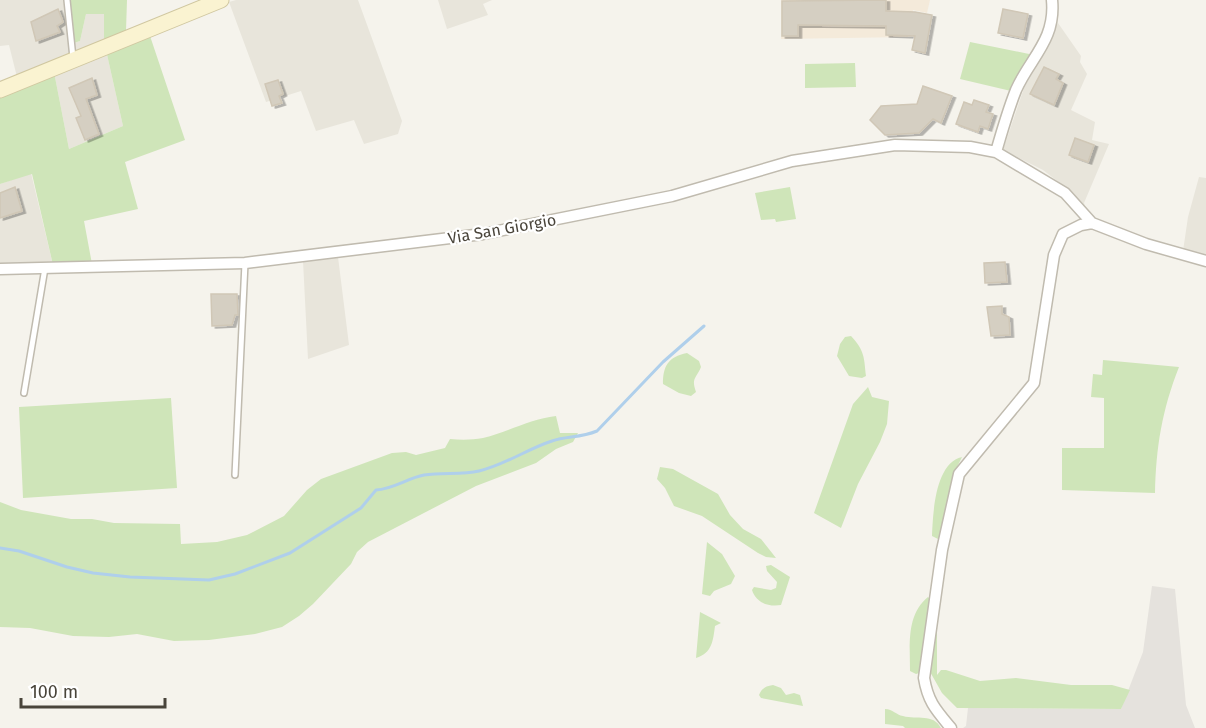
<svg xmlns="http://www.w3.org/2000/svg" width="1206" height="728" font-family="'Fira Sans',sans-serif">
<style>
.residential{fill:#e8e5db}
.commercial{fill:#f4eada}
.industrial{fill:#e5e2dd}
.green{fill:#cfe5b9}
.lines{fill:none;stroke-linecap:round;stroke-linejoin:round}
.stream{stroke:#afcfeb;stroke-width:3}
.building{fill:#d5cfc2;stroke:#d0c7b6;stroke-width:1.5;filter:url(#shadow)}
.lane-casing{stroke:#c0bbaf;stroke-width:8}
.street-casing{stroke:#c0bbaf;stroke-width:13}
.secondary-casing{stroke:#d0c7a0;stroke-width:17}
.lane{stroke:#fff;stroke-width:5}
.street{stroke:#fff;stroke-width:10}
.secondary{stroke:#faf3d1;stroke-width:15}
.labels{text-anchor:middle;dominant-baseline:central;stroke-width:4.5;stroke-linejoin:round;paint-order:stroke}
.street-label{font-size:16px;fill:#49443a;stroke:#fff}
</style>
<defs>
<filter id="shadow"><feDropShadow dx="3.5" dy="2" stdDeviation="0" flood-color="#0004"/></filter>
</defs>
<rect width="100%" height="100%" fill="#f5f3ec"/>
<path class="residential" d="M 0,0 L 70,0 L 74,43 L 80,41 L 86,14 L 104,14 L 104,39 L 17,77 L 9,45 L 0,46 Z
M 236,0 L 358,0 L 402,121 L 398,134 L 364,144 L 354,120 L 316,131 L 301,91 L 266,102 L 229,2 Z
M 438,0 L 492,0 L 483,4 L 488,15 L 447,29 Z
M 1058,23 L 1081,56 L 1080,62 L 1087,74 L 1071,110 L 1095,122 L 1092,140 L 1109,144 L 1084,203 L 1085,206 L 1065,187 L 1043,170 L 1003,150 L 1024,88 Z
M 106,50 L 123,126 L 69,149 L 54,72 Z
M 31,173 L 53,265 L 0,265 L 0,184 Z
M 1199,177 L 1206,178 L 1206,257 L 1183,251 L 1188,217 Z
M 338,257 L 349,345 L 308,359 L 303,261 Z"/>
<path class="commercial" d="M 781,0 L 930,0 L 927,13 L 913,10 L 908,37 L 781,39 Z"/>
<path class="industrial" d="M 1152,586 L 1175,589 L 1186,705 L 1195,728 L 963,728 L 966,726 L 968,708 L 1121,709 L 1143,652 Z"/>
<path class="green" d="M 70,0 L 127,0 L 126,31 L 104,39 L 104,14 L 86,14 L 80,41 L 74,43 Z
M 149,33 L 185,140 L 125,162 L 138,209 L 84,221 L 92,264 L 53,265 L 32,174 L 0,184 L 0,94 L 54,72 L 69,149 L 123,126 L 106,50 Z
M 970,42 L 1034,55 L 1011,91 L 960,79 Z
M 855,63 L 856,87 L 805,88 L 805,64 Z
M 790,187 L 796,219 L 776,222 L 775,219 L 761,220 L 755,193 Z
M 851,336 C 865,351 864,358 866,376 L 862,378 L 849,376 L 837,356 L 840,344 L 845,337 Z
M 687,353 L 699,361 L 701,367 C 696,379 691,378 696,392 L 691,396 L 679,393 L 663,384 C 663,366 668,357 687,353 Z
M 1103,360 L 1179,367 C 1162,410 1156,447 1155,493 L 1062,490 L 1062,448 L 1104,448 L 1104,398 L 1091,397 L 1093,374 L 1102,375 Z
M 868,387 L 872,397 L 889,401 L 887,424 L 880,442 L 858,484 L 841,528 L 814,513 L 853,404 Z
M 171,398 L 177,488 L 23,498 L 19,407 Z
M 556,416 L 560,433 L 578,433 L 573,442 L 556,449 L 536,463 L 476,486 L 368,542 L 357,552 L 351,564 L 313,604 L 299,616 L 282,627 L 255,634 L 209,640 L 174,641 L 137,634 L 109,637 L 73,636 L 30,628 L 0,627 L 0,502 L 21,510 L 71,519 L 92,519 L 114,523 L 180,524 L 181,544 L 217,542 L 247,535 L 284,516 L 307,490 L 321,479 L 392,453 L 406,452 L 416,455 L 445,448 L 450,439 C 461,440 472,440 483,438 C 508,432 530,419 556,416 Z
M 962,457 L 956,469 L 940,540 L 932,536 C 933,513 935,463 962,457 Z
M 660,467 L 673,469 L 718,494 L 730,515 L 743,529 L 761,539 L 776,558 L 766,557 L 758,553 L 702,516 L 674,506 L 665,488 L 657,479 Z
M 707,542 L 722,554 L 735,576 L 731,584 L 714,591 L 710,596 L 702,594 Z
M 771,565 L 790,577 L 781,605 C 769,607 756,603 752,590 L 754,587 L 771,590 L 776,588 L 777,582 L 767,571 L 766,566 Z
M 928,597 L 937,607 L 937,675 L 941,670 L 946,670 L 980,681 L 1016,678 L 1071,685 L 1112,685 L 1130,690 L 1121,709 L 957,708 L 942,693 L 929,670 L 916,674 L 910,671 C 910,645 906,615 928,597 Z
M 700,612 L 721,623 L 715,626 C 713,641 712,653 696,658 Z
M 773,685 L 781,688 L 786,695 L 794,693 L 800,695 L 803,706 L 761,698 L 759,695 C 762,688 766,686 773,685 Z
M 885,709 C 893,709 896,715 903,716 C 917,720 933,713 941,728 L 905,728 L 903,726 L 885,724 Z"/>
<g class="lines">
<path class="stream" d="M 0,548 L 19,551 L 67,567 L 93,573 L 130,577 L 209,580 L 235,574 L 290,553 L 361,508 L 376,490 C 393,489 408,478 424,475 C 443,472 461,475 479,471 C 505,465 527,449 552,441 C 567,436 580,438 597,431 L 663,362 L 704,326"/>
</g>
<path class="building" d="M 886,0 L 886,11 L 915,12 L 932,15 L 925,53 L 912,50 L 915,36 L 886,35 L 886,26 L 798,25 L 798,36 L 782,36 L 782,1 Z
M 58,9 L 63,22 L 57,26 L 60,32 L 36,41 L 31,22 Z
M 1003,9 L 1028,14 L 1023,38 L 998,33 Z
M 1044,67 L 1059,74 L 1056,79 L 1063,83 L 1054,105 L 1030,94 Z
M 92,78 L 97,95 L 86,99 L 99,134 L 85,140 L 76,118 L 81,116 L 69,88 Z
M 278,80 L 283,94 L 279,96 L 282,103 L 272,106 L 265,84 Z
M 923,86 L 952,96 L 941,123 L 933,119 L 919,133 L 885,135 L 870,120 L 881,106 L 917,104 Z
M 974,100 L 989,105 L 986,112 L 993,114 L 988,129 L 980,126 L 978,132 L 956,124 L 964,102 L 972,105 Z
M 1075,138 L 1094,145 L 1088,162 L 1069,155 Z
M 15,187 L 22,211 L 0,218 L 0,193 Z
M 1005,262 L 1007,282 L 985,283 L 984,263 Z
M 211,294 L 237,294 L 238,315 L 235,315 L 232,325 L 212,326 Z
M 1002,306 L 1002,314 L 1009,317 L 1010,335 L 991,336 L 987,307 Z"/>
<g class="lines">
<defs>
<path id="lane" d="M 67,0 L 73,58
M 24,393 L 45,268
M 235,475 L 245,263"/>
<path id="street" d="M 996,152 C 1002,131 1008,110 1016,90 C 1030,58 1056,40 1052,0
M 0,269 L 245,263 L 483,234 L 672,196 L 792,161 L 895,145 L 970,147 L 996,152 L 1065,193 L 1092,223
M 951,728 C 936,710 928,702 924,678 L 942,550 L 959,474 L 1034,383 L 1054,255 L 1063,234 L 1081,225 L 1092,223 L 1146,244 L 1206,261"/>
<path id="secondary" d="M 0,90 L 221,0"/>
</defs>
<use href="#lane" class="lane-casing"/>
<use href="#street" class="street-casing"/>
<use href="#secondary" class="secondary-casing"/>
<use href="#lane" class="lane"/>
<use href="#street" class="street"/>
<use href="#secondary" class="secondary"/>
</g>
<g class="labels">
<g class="street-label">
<text transform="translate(502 229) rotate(-10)">Via San Giorgio</text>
</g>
</g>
<path d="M21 698v9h144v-9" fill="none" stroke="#49443a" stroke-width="3"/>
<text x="30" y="698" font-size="18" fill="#49443a" stroke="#ffffff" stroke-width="4.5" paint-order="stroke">100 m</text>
</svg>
